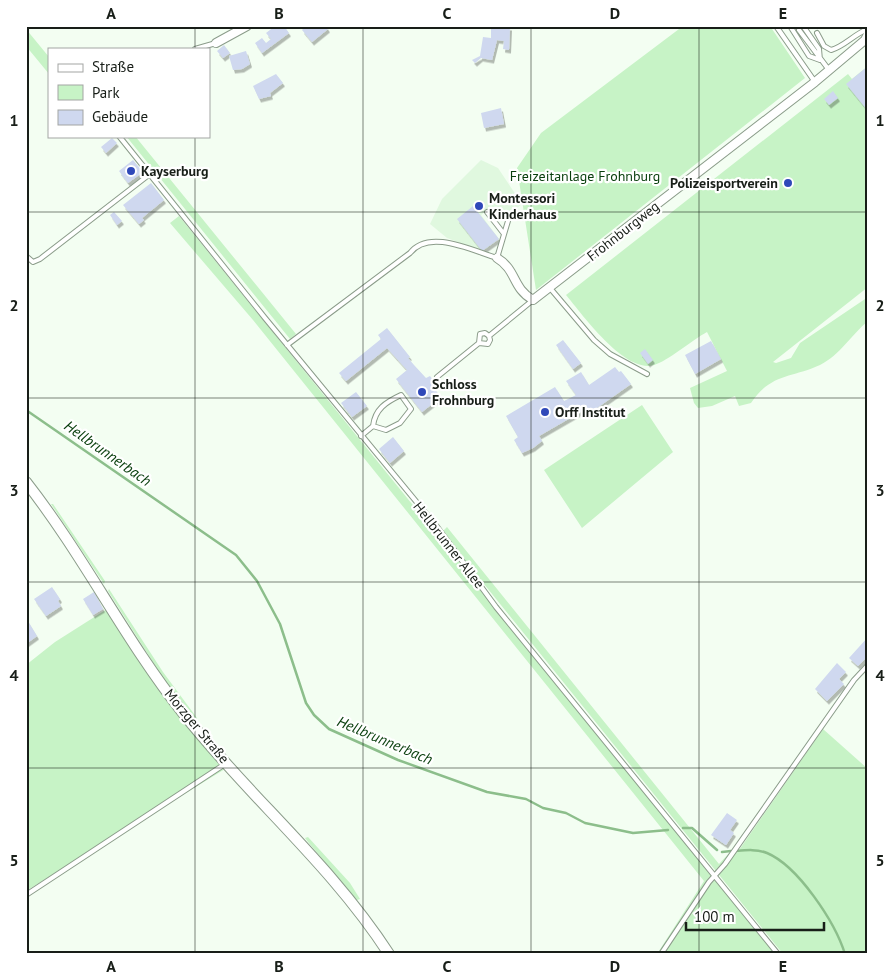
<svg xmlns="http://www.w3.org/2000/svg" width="894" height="980" font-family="'PT Sans',sans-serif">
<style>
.built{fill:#e0f8df}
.green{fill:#c7f3c6}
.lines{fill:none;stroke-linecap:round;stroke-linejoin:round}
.stream{stroke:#8cbe8b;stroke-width:2.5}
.building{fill:#cfd8ef;filter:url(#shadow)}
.service-casing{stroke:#8b9c8a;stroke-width:6}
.minor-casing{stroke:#8b9c8a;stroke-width:10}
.tertiary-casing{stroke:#8b9c8a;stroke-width:12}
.service{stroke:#fff;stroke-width:4}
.minor{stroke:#fff;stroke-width:8}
.tertiary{stroke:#fff;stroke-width:10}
.grid{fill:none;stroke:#181e18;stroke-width:1;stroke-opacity:0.55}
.poi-dot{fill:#2f48b9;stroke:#fff;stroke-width:2}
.labels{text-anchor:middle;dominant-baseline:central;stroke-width:4.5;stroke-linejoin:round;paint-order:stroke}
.poi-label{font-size:14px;font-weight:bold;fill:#181e18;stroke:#fff;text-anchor:start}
.park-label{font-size:14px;fill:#083e0c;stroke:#fff}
.street-label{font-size:14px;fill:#181e18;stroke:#fff}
.water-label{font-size:15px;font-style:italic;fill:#0c4110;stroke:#fff}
.neatline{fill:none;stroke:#181e18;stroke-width:2}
.grid-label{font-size:16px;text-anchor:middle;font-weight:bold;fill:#181e18}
</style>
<defs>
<filter id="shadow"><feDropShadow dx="2" dy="3.5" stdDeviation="0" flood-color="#0004"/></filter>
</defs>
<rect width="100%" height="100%" fill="#f3fef2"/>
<path class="built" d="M 481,160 L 498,168 L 522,204 L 501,221 L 491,207 L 481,215 L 499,239 L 482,251 L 447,238 L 430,224 L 442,199 Z"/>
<path class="green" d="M 683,26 L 770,26 L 805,78 L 536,290 L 517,168 L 541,133 Z
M 26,29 L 49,57 L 49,74 L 26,46 Z
M 868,66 L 868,287 L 773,362 L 776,363 L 791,358 L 800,343 L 868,297 L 868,321 C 851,335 840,355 820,365 C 792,378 771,373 751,403 L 739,406 L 735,396 L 712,406 L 698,408 L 694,403 L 690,388 L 727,371 L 707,332 C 692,340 668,361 654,365 C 625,374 582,314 566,295 L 848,74 L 852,79 Z
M 126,136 L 135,136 L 296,334 L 290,339 Z
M 179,216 L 776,954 L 657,954 L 704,881 L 253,320 L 170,223 Z
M 642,405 L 673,452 L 582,528 L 544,470 Z
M 51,504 L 53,504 L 105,581 L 104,584 Z
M 447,527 L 719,864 L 731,851 L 737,853 L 823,729 L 868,769 L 868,954 L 783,954 L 442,532 Z
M 109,589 L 163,672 L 197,718 L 196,720 L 166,683 L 108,591 Z
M 107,609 L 168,703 L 225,769 L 26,891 L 26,665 L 55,642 Z
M 308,837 L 350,883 L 360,899 L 357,900 L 308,842 L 305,838 Z"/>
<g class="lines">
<path class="stream" d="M 26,410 L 236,555 L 257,581 L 280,624 L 306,703 L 314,715 L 329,729 L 398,760 L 487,792 L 526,799 L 543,808 L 566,813 L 585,823 L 633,833 L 668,830
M 683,828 L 692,828 L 717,850
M 736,851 C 747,850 757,849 767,853 C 798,866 835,922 845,954
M 722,852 L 731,851"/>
</g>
<path class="building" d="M 275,26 L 284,26 L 289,33 L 262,53 L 255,43 L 262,38 L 266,43 L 271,39 L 266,33 Z
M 306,26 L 326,26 L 328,29 L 312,42 L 302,30 Z
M 491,26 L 510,27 L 509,50 L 503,49 L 504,41 L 497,40 L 492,60 L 481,58 L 475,63 L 472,60 L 480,56 L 483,37 L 491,38 Z
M 224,45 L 230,53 L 223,58 L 217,51 Z
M 246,51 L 250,64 L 242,69 L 233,70 L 229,56 Z
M 868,66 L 868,111 L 846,84 Z
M 276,74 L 283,83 L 270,93 L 271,96 L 259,99 L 253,86 Z
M 833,91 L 838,98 L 829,105 L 824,99 Z
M 501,108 L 504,124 L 484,128 L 481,113 Z
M 112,138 L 117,143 L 106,153 L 101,147 Z
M 133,160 L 143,172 L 128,183 L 119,171 Z
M 151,183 L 164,200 L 142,218 L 144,220 L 139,224 L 123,205 Z
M 473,206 L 499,239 L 482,251 L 457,219 Z
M 114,212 L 122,221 L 117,225 L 110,215 Z
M 387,328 L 410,357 L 408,358 L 414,365 L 426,378 L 430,376 L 436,384 L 433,387 L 441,397 L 422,412 L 396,379 L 407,370 L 387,348 L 346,381 L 339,373 L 381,339 L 378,335 Z
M 563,340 L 581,363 L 573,369 L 556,345 Z
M 711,341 L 721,359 L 695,374 L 685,355 Z
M 645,349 L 653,360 L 648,364 L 640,353 Z
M 615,367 L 619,372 L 621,371 L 631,384 L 587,415 L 584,410 L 539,436 L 542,441 L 533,448 L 522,453 L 514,440 L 518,437 L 506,416 L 555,387 L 564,401 L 576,395 L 566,381 L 581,372 L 589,385 Z
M 356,392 L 367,406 L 352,417 L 341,403 Z
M 393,437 L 404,451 L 390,463 L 379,449 Z
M 52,587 L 60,599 L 58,601 L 61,606 L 46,616 L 34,599 Z
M 94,592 L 103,609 L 93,615 L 83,599 Z
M 26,618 L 37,636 L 26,644 Z
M 868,637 L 868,656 L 858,666 L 849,658 Z
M 837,663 L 846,672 L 839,679 L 844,684 L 827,701 L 815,689 Z
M 727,813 L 737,820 L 730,830 L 734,833 L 726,845 L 711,835 Z"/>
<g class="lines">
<defs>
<path id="service" d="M 776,26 L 815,82
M 790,26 L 809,56 L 820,60
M 803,26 L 819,49 L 820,60
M 799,30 L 829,70
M 817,33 L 824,46 L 831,50 C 845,46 854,34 868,29
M 195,49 L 216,43
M 119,136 L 265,318 L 438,528 L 496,607 L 778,954
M 487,212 L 504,234
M 26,256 L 33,262 L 40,259 L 150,174
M 550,288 L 594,340 L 610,354 L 647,374
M 489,336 L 533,300
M 287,345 L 410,253 C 429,228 473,251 497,258 L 508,221
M 437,377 L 479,343 L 480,334 L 485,333 L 489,336 L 490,340 L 488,344 L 479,343
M 361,436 L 373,426 L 386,430 L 400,423 L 411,409 L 401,395 C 386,402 375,409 373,426
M 26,895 L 225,764
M 661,954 L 709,882 L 725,864 L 854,680 L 868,665"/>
<path id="minor" d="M 216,43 L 247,26
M 497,258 C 517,270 512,288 533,300 L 815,82 L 865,40 L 868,34"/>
<path id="tertiary" d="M 26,482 C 84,556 125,640 183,713 C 249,797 330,863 389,954"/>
</defs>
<use href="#service" class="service-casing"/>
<use href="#minor" class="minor-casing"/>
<use href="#tertiary" class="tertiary-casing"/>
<use href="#service" class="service"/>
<use href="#minor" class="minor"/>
<use href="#tertiary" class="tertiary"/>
</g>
<path class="grid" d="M 195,26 L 195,49M 363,26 L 363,954M 531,26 L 531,954M 699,26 L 699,954M 195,136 L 195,954M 26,212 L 868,212M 26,398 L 868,398M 26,582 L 868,582M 26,768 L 868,768"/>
<g class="poi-dot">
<circle cx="131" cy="171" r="5"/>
<circle cx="788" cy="183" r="5"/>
<circle cx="479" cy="206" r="5"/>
<circle cx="422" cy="392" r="5"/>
<circle cx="545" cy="412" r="5"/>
</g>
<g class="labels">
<g class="poi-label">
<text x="141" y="171">Kayserburg</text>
<text x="778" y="183" text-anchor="end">Polizeisportverein</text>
<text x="489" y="198">Montessori<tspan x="489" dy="16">Kinderhaus</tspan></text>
<text x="432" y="384">Schloss<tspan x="432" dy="16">Frohnburg</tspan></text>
<text x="555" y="412">Orff Institut</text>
</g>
<g class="park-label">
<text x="585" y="176">Freizeitanlage Frohnburg</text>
</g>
<g class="street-label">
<text transform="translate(623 231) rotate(-38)">Frohnburgweg</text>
<text transform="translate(449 545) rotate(52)">Hellbrunner Allee</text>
<text transform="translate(197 726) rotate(50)">Morzger Straße</text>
</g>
<g class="water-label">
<text transform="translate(108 453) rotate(35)">Hellbrunnerbach</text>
<text transform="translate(385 740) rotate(23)">Hellbrunnerbach</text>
</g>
</g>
<rect width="894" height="980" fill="none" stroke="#ffffff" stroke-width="55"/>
<rect x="48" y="48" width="162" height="90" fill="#ffffff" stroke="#a3a5a3"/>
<rect x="58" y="64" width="25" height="8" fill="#ffffff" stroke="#a3a5a3"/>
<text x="92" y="72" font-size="15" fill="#181e18">Straße</text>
<rect x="58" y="85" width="25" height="15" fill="#c7f3c6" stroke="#a3a5a3"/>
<text x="92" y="98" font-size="15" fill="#181e18">Park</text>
<rect x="58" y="110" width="25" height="15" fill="#cfd8ef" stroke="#a3a5a3"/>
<text x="92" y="122" font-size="15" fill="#181e18">Gebäude</text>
<path d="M686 922v8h138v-8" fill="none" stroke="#181e18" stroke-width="2.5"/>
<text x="694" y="922" font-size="15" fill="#181e18" stroke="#ffffff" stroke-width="4" paint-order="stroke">100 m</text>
<rect x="28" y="28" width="838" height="924" class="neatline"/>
<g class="grid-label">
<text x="111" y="19">A</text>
<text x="279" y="19">B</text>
<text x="447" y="19">C</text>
<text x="615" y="19">D</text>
<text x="783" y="19">E</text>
<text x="14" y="126">1</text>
<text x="880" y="126">1</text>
<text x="14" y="311">2</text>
<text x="880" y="311">2</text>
<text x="14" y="496">3</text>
<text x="880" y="496">3</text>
<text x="14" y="681">4</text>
<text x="880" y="681">4</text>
<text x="14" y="866">5</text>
<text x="880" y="866">5</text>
<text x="111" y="972">A</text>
<text x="279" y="972">B</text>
<text x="447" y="972">C</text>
<text x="615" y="972">D</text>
<text x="783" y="972">E</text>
</g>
</svg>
